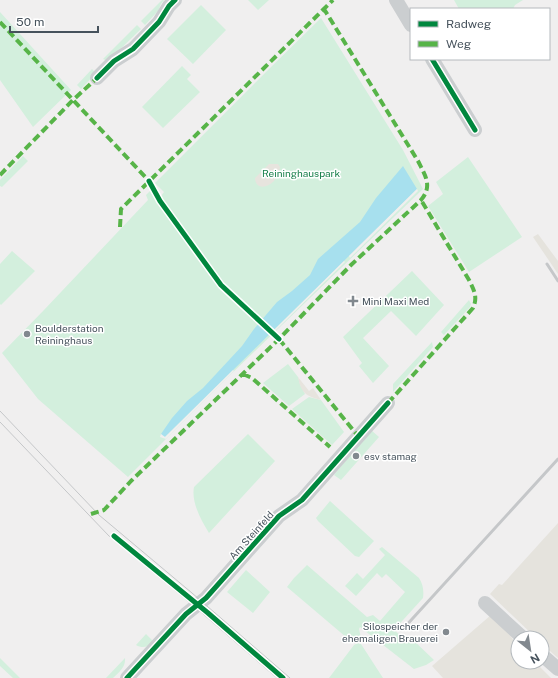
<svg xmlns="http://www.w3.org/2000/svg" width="558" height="678" font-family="'Public Sans',sans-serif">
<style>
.commercial{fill:#e5e3dd}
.green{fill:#d3efdd}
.sand{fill:#e7e4de}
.water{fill:#a7e0ee}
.pier{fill:#f0efef}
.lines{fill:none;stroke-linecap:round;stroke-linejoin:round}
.minor{stroke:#cbced0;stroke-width:14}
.tram{stroke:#c5c7c9;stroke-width:1}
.rail{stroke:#c5c7c9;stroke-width:3}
.quiet{stroke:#57b448;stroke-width:4;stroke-dasharray:8 4;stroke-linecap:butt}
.cycleway-casing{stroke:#fff;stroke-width:8}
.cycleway{stroke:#00873e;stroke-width:5}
.poi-dot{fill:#82898f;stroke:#fff;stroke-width:1.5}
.labels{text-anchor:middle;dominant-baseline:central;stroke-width:3;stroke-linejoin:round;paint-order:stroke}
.park-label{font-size:10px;fill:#167e49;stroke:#fff}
.poi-label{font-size:10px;fill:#46525c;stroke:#fff;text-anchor:start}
.street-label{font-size:10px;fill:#46525c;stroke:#fff}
</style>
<rect width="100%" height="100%" fill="#f0efef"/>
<path class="commercial" d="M 538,234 L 558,261 L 558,274 L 533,237 Z
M 558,523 L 558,658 L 542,644 L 542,638 L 536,638 L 490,594 L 499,584 L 502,585 Z
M 491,615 L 498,620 L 518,646 L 518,662 L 535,662 L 551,678 L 443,678 L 432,666 Z"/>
<path class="green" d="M 162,0 L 164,0 L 161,4 L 158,11 L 145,25 L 141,21 Z
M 248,0 L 269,0 L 258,10 Z
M 454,0 L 523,0 L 515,5 L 513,9 L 459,9 Z
M 201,5 L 226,30 L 193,64 L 167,39 Z
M 0,12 L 71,90 L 33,127 L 0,80 Z
M 321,18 L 403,150 L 423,189 L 228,377 L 128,477 L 38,399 L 2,353 L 44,310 L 148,200 L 146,195 L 150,191 L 157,201 L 164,192 L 155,183 L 271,67 Z
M 137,25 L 141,29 L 108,61 L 103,59 Z
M 182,66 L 191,75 L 187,79 L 200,92 L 163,128 L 142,107 Z
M 92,69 L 96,73 L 81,89 L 77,85 Z
M 23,156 L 28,161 L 2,187 L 0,186 L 0,180 Z
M 468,157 L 522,237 L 469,272 L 428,206 L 443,194 L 436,182 Z
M 12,251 L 35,271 L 1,305 L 0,304 L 0,264 Z
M 412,271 L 444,305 L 416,336 L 391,311 L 363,338 L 389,366 L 373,383 L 359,366 L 362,363 L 343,337 Z
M 469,300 L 471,304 L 470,307 L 444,335 L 441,332 Z
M 432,342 L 433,347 L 393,392 L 393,384 Z
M 288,364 L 298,377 L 300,384 L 305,394 L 289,406 L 263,383 Z
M 309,397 L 321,400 L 344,432 L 332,445 L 292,409 Z
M 371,430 L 379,437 L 341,480 L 334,475 Z
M 248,434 L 275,461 L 209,533 C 201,520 191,502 194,487 Z
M 330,501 L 374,541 L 359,557 L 355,556 L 318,521 L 316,518 Z
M 382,547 L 419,578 C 423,584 424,591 423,598 L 394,630 L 408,642 L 411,638 L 434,660 L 426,665 L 414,669 L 360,627 L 359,629 L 361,638 L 353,643 L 287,587 L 294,578 L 307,565 L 367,617 L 373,615 L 380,621 L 405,592 L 386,574 L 382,578 L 377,573 L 356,596 L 345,586 L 357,573 L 363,579 L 385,555 L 379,549 Z
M 246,570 L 270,592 L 253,613 L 227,592 Z
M 146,634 L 153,641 C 148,647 143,649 136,645 Z
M 358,643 L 361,644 L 383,678 L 329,678 L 354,645 Z
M 0,658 L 20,678 L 13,678 L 0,666 Z
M 125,658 C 126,667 119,672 113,678 L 106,678 Z"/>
<path class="sand" d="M 269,164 L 278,164 L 280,167 C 279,185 256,195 255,178 Z
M 298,377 L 309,391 L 313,388 L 321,400 C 306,396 301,393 298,377 Z"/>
<path class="water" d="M 403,166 L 417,189 L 165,437 L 162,436 L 161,434 L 172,418 L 187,401 L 203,388 L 242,346 L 254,329 L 277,302 L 292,291 L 310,275 L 318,259 L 360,222 L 376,198 Z"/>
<path class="pier" d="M 417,189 L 418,191 L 350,258 L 349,256 L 358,247 Z
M 344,261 L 345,262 L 278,328 L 275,331 L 274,330 Z
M 233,370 L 234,371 L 166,439 L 160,437 L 161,434 L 165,437 Z"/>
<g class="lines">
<path class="minor" d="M 396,0 L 411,25
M 432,59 L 475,130
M 97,78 L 114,61 L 133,49 L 159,22 L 169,6 L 175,0
M 485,603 L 523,638
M 542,655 L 558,669
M 127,678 L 186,614 L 206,598 L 279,516 L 302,500 L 388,403"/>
<path class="tram" d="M 0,411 L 99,515 L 192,593 L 290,678
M 0,422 L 109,536 L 195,607 L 277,678"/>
<path class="rail" d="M 547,264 L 558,281
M 403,629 L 558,459"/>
<path class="quiet" d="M 0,22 L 149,181
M 0,175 L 73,100 L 97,78
M 120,227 L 121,209 L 333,0
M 279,339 L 358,436
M 243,374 L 252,378 L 330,447
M 388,403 L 473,308 C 478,297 474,290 469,280 L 421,200
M 91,514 L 104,510 L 131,481 L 279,339 L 351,265 L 421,200 C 433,186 425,175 418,161 L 324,9"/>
<defs>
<path id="cycleway" d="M 432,59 L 475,130
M 97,78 L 114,61 L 133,49 L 159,22 L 169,6 L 175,0
M 149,181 L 160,201 L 221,285 L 279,339
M 114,536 L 208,613 L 283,678
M 127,678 L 186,614 L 206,598 L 279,516 L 302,500 L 388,403"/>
</defs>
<use href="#cycleway" class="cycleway-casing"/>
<use href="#cycleway" class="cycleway"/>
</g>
<g class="poi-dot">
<path d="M351 295h4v4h4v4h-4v4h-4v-4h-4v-4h4z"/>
<circle cx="27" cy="334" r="4"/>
<circle cx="356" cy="456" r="4"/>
<circle cx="446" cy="632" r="4"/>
</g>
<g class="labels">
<g class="park-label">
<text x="301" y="173">Reininghauspark</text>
</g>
<g class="poi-label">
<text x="362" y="301">Mini Maxi Med</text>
<text x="35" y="328">Boulderstation<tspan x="35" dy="12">Reininghaus</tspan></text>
<text x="364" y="456">esv stamag</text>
<text x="438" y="626" text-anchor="end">Silospeicher der<tspan x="438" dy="12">ehemaligen Brauerei</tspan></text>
</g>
<g class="street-label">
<text transform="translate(251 535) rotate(-48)">Am Steinfeld</text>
</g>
</g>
<rect x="410" y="8" width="140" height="52" fill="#ffffff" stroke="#b5babe"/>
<rect x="418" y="21" width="20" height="6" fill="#00873e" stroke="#b5babe"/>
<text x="446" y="28" font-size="12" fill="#46525c">Radweg</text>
<rect x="418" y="41" width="20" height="6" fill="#57b448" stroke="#b5babe"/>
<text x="446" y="48" font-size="12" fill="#46525c">Weg</text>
<g transform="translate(530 650) rotate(150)"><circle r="19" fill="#ffffff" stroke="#b5babe"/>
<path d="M0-3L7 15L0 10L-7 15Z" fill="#82898f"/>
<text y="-6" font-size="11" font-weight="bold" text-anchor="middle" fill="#46525c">N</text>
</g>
<path d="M10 26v6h88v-6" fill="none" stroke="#46525c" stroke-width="2"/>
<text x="16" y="26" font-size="12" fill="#46525c" stroke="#ffffff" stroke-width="3" paint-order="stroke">50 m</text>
</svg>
